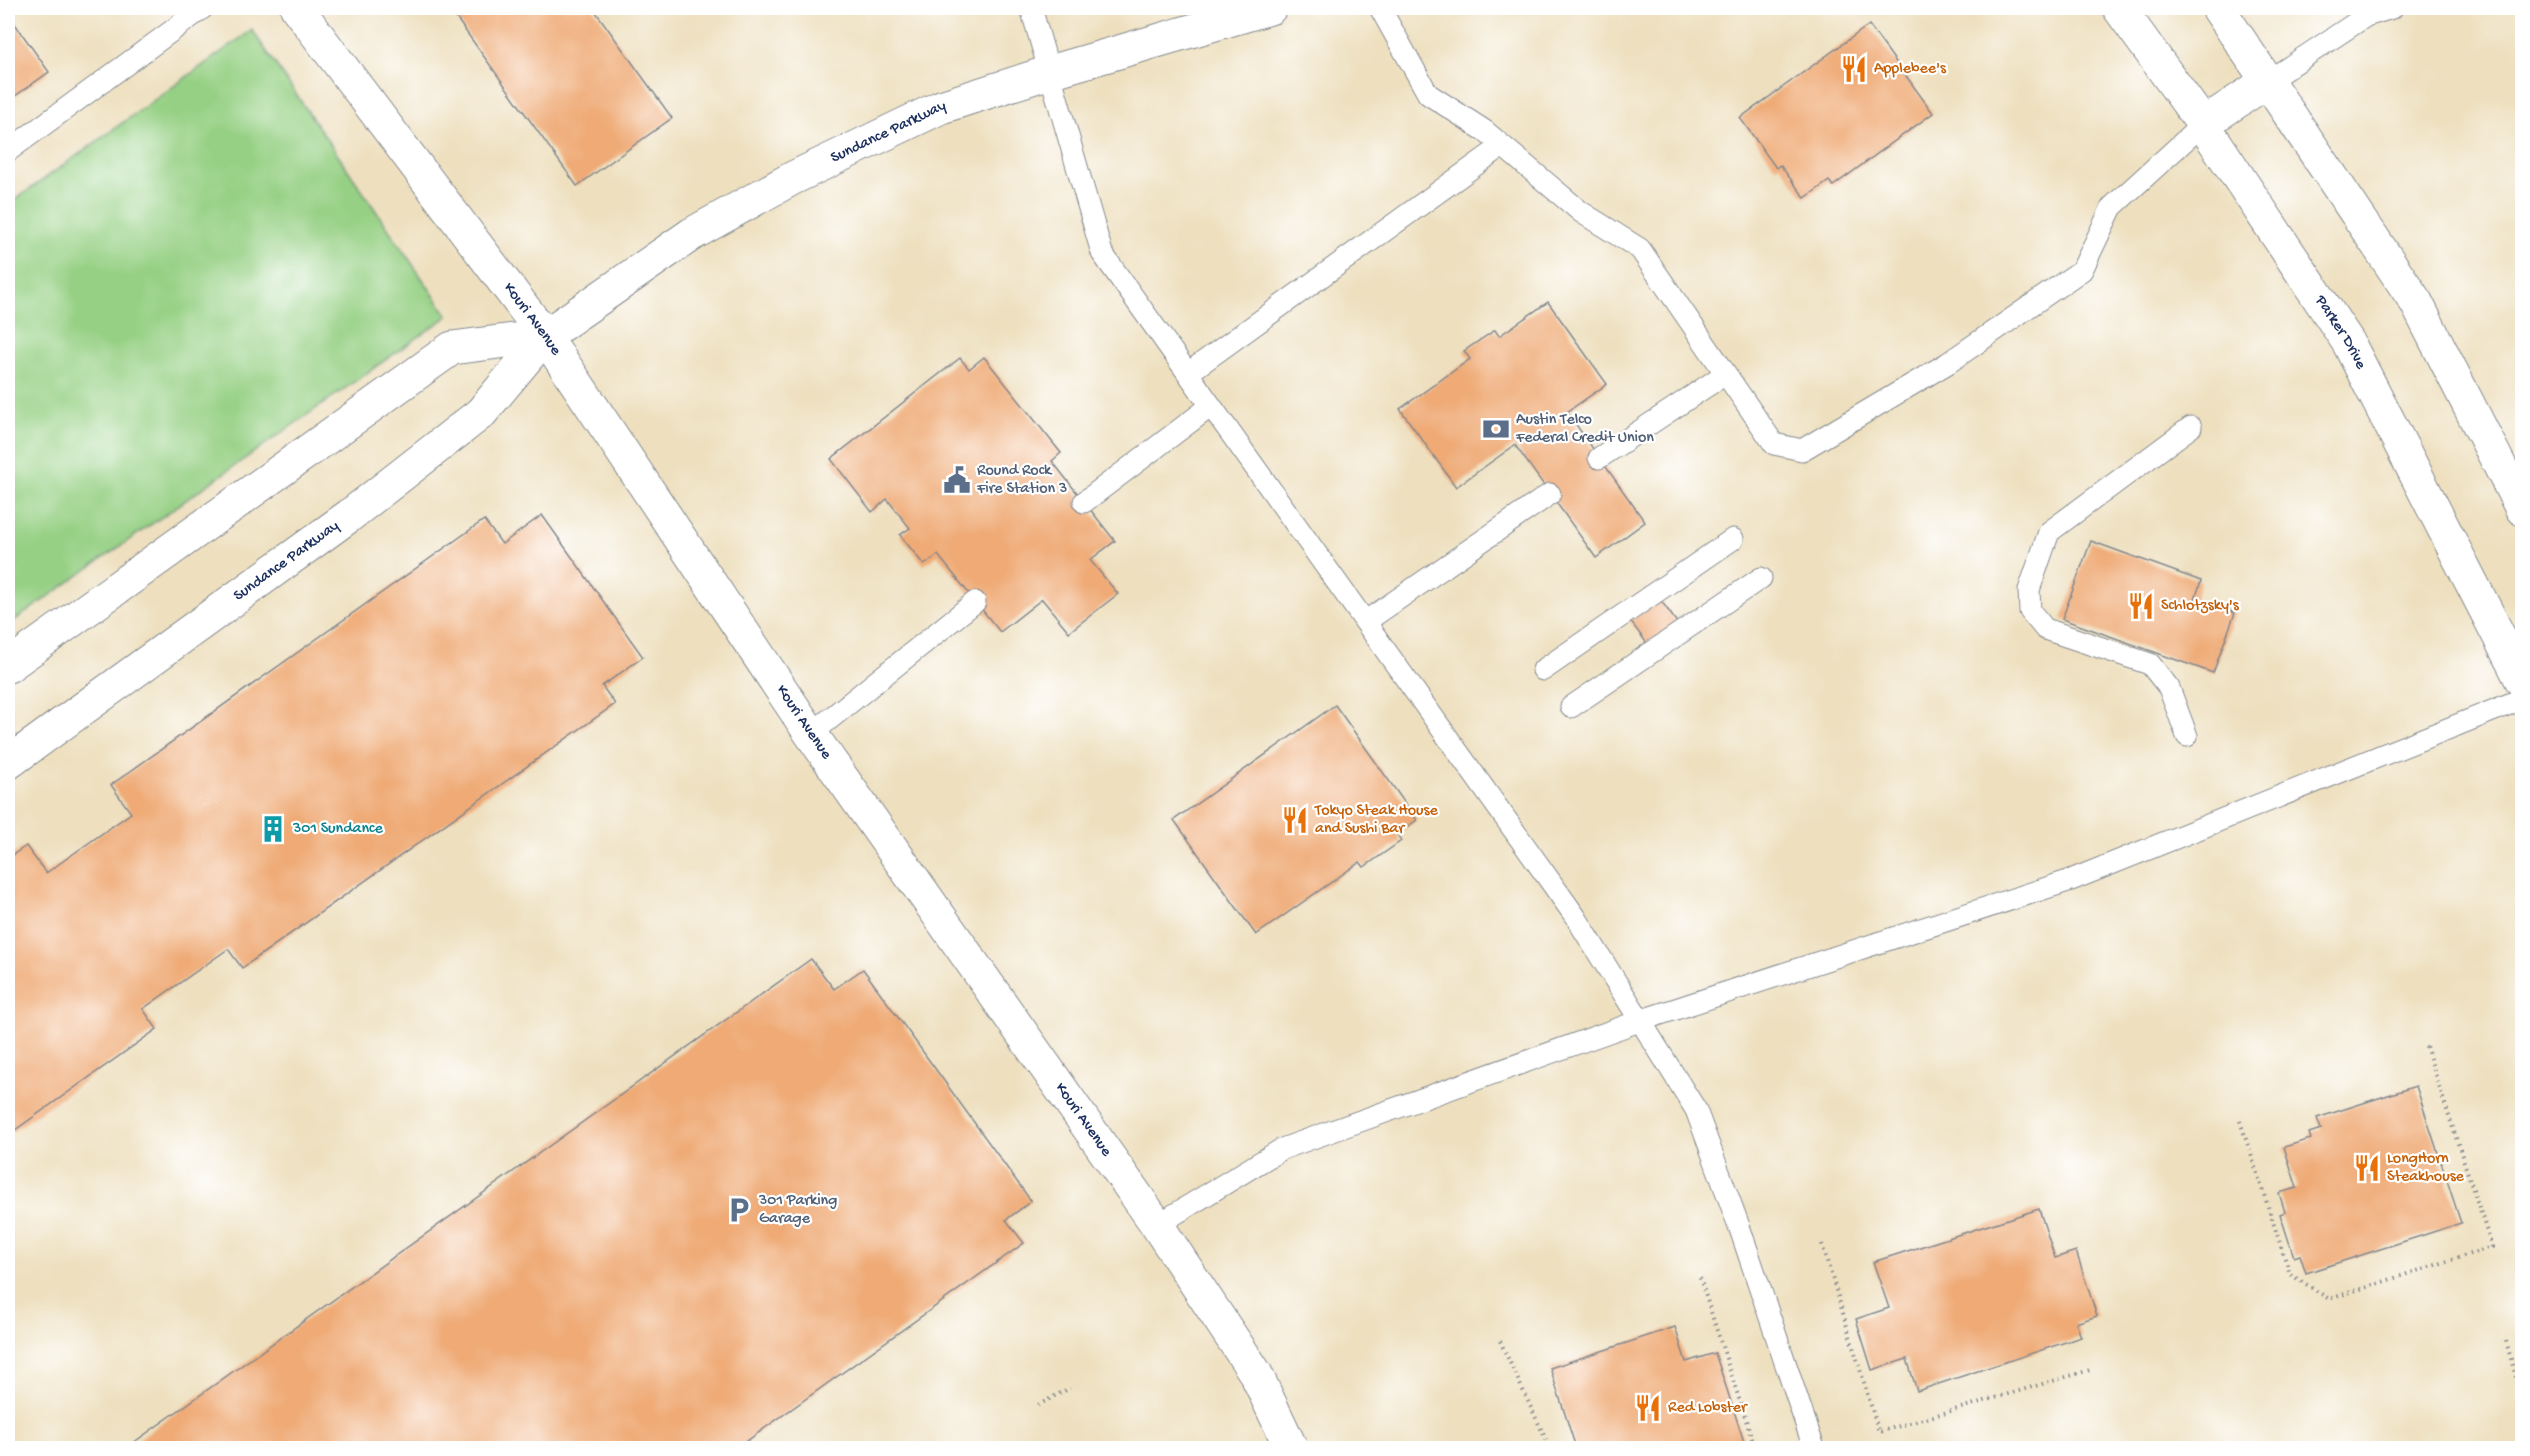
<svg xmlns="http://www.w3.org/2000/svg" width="2530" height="1456" font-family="'Gochi Hand',sans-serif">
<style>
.green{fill:#96d084;stroke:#588071;stroke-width:1.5}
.building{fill:#efaa76}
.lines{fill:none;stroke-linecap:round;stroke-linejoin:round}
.service-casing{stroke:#84888e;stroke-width:23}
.minor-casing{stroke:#84888e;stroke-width:35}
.path{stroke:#84888e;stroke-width:4;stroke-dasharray:1.5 4.5;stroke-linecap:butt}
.service{stroke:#fff;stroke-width:21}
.minor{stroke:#fff;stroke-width:33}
.labels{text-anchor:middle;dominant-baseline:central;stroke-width:4.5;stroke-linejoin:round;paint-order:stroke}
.food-label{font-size:16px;fill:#c56008;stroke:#fff;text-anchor:start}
.street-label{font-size:16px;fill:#1b2f5e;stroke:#fff}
.service-label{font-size:16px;fill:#4e5e75;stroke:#fff;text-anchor:start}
.culture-label{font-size:16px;fill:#0d838f;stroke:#fff;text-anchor:start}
</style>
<rect width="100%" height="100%" fill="#fff"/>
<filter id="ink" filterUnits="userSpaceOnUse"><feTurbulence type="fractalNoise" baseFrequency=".0167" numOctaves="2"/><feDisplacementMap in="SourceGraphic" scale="12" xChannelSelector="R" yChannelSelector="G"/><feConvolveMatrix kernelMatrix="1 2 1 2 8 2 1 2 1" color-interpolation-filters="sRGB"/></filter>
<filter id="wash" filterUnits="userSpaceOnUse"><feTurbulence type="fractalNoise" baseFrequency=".008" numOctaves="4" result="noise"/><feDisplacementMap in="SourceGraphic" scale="24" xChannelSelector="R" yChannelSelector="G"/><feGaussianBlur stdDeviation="1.35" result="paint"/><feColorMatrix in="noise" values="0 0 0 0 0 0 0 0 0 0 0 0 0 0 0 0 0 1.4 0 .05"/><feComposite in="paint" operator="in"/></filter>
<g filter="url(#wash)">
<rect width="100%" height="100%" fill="#eee0bf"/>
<path class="green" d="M 252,30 L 448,316 L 8,625 L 8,205 Z"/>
<g id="blocks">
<path class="building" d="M 449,8 L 593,8 L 672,118 L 577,186 Z
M 8,14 L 49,72 L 8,101 Z
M 1869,25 L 1933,113 L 1833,186 L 1829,181 L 1805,198 L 1780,165 L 1776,168 L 1740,118 Z
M 1548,302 L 1607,384 L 1567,412 L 1645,522 L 1596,558 L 1515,445 L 1456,487 L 1400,409 L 1470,359 L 1464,351 L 1495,330 L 1499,336 Z
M 984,357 L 1061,453 L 1052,461 L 1115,541 L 1090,560 L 1118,594 L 1069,632 L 1042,599 L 1000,632 L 938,555 L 924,565 L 900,535 L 910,528 L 887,499 L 872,512 L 831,459 L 960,358 L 969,369 Z
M 542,515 L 643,657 L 602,686 L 615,704 L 242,968 L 228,949 L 143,1009 L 157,1029 L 8,1135 L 8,858 L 26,846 L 46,873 L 131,813 L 111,785 L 484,520 L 502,544 Z
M 2091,541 L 2201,581 L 2195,599 L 2235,613 L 2213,673 L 2062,619 Z
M 1659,598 L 1681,628 L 1652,650 L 1630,621 Z
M 1335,705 L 1417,820 L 1397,834 L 1401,841 L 1364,867 L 1360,862 L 1256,935 L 1174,820 Z
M 811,959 L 834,989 L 863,969 L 1031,1201 L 1006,1220 L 1024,1243 L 737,1448 L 126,1448 Z
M 2416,1086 L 2461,1223 L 2306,1273 L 2300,1255 L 2294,1257 L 2280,1214 L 2285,1212 L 2279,1193 L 2297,1188 L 2284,1147 L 2311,1139 L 2309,1133 L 2321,1129 L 2317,1118 Z
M 2039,1209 L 2055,1258 L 2076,1251 L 2097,1316 L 2076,1323 L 2081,1337 L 1917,1391 L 1907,1359 L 1872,1370 L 1856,1319 L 1889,1308 L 1873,1262 Z
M 1675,1327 L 1686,1362 L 1715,1353 L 1746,1448 L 1576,1448 L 1550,1368 Z"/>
</g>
</g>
<g filter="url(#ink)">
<use href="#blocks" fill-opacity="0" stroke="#84888e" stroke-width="1.5"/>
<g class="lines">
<defs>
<path id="service" d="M 1031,8 L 1102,253 L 1575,916 L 1696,1110 L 1740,1229 L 1814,1448
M 1380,8 L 1428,94 L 1485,131 L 1581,212 L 1640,249 L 1774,444 L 1802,450 L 1948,363 L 2082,270 L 2112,207 L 2203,124
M 2268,81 L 2366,16 L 2392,8
M 8,151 L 203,8
M 1188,373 L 1502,146
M 1599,458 L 1725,374
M 1084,502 L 1211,406
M 1365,622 L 1550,494
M 1543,670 L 1733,539
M 1571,707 L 1761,578
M 811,734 L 975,602
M 2187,736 L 2169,688 L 2150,664 L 2045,629 L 2030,611 L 2029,590 L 2049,532 L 2191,427
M 1157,1225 L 1282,1149 L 1642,1020 L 2071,880 L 2522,699"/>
<g id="minor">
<path id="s1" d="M 297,8 L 545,336 L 811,734 L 1157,1225 L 1256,1374 L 1291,1448"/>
<path id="s2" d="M 2119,8 L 2203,124 L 2348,342 L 2522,681"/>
<path d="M 2218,8 L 2416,302 L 2522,509"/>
<path d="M 2203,124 L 2268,81"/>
<path d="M 8,666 L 452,348 L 545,336"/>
<path id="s3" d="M 8,763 L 349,516 L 481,413 L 545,336 L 692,234 L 793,178 L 941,107 L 1050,72 L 1270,8"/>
</g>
</defs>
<use href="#service" class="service-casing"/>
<use href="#minor" class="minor-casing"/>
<path class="path" d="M 2240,1121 L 2290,1274 L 2329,1299 L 2492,1247 L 2425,1043
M 1822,1244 L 1879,1432 L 2090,1370
M 1700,1278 L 1755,1448
M 1500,1341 L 1550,1448
M 2506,1341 L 2522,1399
M 1038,1405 L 1070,1388"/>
<use href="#service" class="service"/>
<use href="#minor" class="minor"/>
</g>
</g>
<defs>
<symbol id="restaurant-bare" viewBox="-9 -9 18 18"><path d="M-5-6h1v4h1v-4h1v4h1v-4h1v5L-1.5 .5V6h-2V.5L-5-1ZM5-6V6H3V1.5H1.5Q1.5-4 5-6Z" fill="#e8710a" stroke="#fff" stroke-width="2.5" paint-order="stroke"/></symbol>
<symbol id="bank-bare" viewBox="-9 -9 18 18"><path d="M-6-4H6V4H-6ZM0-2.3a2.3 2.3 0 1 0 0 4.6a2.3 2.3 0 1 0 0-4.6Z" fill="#5c6f8a" stroke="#fff" stroke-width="2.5" paint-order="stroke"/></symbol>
<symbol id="civic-bare" viewBox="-9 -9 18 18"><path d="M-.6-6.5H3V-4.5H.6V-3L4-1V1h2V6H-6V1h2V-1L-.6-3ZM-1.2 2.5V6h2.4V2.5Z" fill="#5c6f8a" stroke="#fff" stroke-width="2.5" paint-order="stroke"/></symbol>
<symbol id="building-bare" viewBox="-9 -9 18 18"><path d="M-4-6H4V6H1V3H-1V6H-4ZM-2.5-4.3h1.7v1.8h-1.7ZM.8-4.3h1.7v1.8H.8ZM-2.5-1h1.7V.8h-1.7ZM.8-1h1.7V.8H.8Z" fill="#0f9aa8" stroke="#fff" stroke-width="2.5" paint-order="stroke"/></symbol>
<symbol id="parking-bare" viewBox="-9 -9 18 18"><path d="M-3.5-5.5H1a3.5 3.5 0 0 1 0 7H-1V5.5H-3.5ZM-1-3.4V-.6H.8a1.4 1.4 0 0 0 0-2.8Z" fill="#5c6f8a" stroke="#fff" stroke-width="2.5" paint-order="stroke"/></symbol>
</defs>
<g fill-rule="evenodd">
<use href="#restaurant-bare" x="1835" y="50" width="38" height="38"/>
<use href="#bank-bare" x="1477" y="410" width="38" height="38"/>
<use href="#civic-bare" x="938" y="461" width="38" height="38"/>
<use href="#restaurant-bare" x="2122" y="587" width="38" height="38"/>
<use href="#restaurant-bare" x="1276" y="801" width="38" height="38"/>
<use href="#building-bare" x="254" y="810" width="38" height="38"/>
<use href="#restaurant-bare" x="2348" y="1149" width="38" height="38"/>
<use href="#parking-bare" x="720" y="1191" width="38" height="38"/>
<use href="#restaurant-bare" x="1629" y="1389" width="38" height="38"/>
</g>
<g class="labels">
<g class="food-label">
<text x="1874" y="69">Applebee's</text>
<text x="2161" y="606">Schlotzsky's</text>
<text x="1315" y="811">Tokyo Steak House<tspan x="1315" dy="18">and Sushi Bar</tspan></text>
<text x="2387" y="1159">LongHorn<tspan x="2387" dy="18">Steakhouse</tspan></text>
<text x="1668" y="1408">Red Lobster</text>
</g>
<g class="street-label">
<text stroke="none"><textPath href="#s3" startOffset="1089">Sundance Parkway</textPath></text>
<text stroke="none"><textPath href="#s1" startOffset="390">Kouri Avenue</textPath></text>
<text stroke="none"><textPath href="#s2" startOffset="393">Parker Drive</textPath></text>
<text stroke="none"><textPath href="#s3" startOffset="344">Sundance Parkway</textPath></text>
<text stroke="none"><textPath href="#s1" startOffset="876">Kouri Avenue</textPath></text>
<text stroke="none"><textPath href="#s1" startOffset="1362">Kouri Avenue</textPath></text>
</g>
<g class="service-label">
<text x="1516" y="420">Austin Telco<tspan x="1516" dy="18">Federal Credit Union</tspan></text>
<text x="977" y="471">Round Rock<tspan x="977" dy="18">Fire Station 3</tspan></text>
<text x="759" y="1201">301 Parking<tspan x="759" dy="18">Garage</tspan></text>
</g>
<g class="culture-label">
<text x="293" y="829">301 Sundance</text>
</g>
</g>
<rect width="2530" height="1456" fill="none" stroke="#fff" stroke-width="30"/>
</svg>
